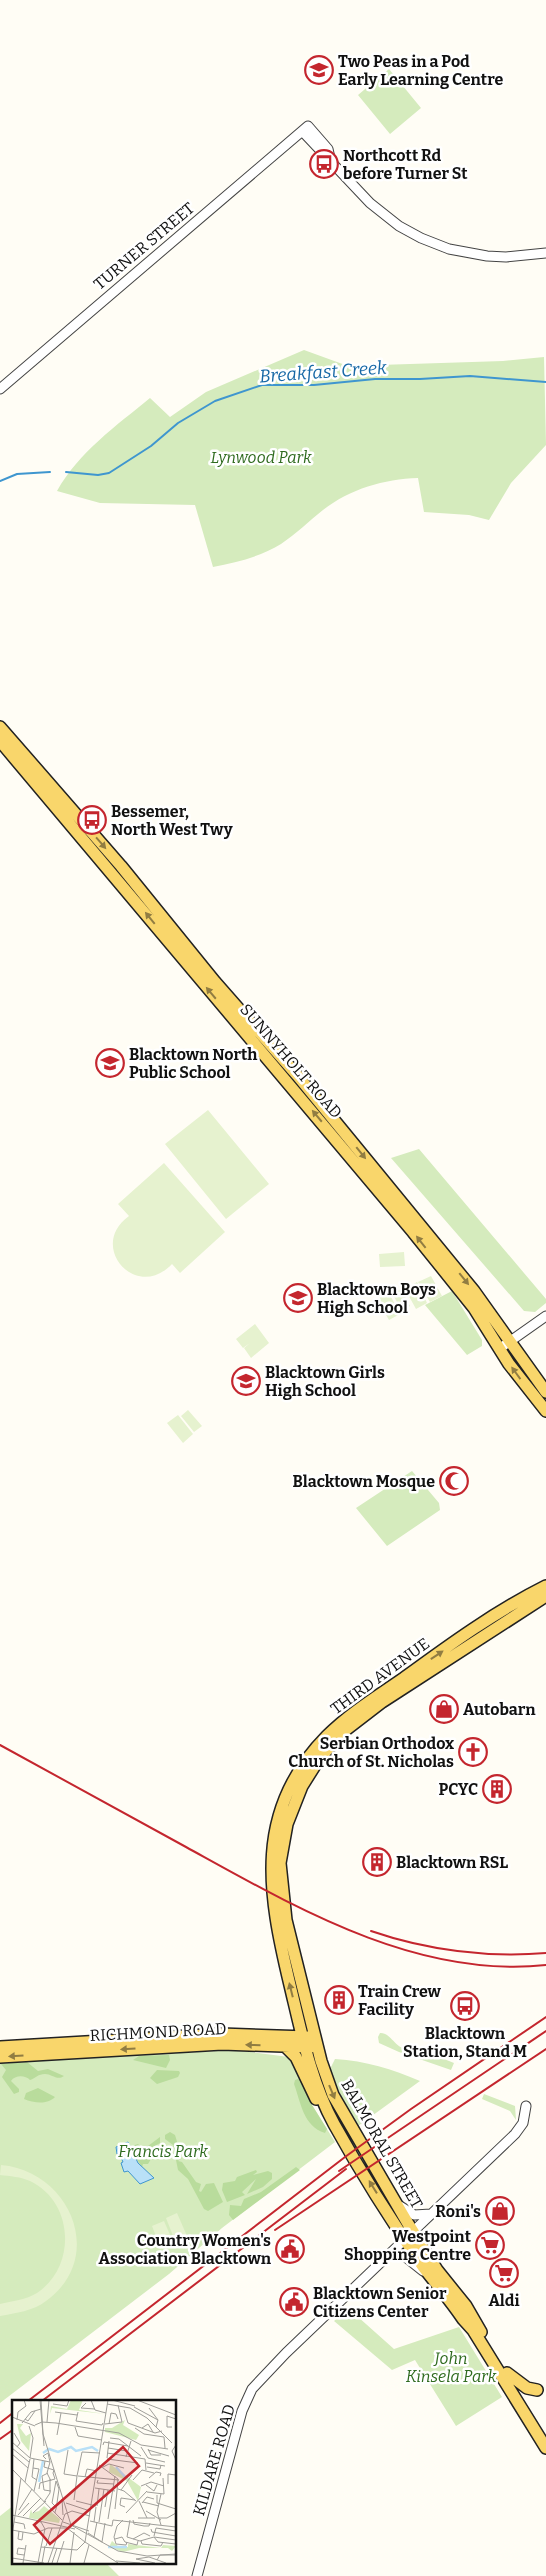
<svg xmlns="http://www.w3.org/2000/svg" width="546" height="2576" font-family="Bitter,serif">
<style>
.green{fill:#d5ebbd}
.forest{fill:#b9dc9c}
.pitch{fill:#e6f2cf}
.water{fill:#b9e0f7;stroke:#3f96cf}
.lines{fill:none;stroke-linecap:round;stroke-linejoin:round}
.stream{stroke:#3f96cf;stroke-width:2}
.tertiary-casing{stroke:#444;stroke-width:11}
.primary-casing{stroke:#222;stroke-width:14}
.tertiary{stroke:#fff;stroke-width:9}
.primary{stroke:#f9d66b;stroke-width:11}
.rail{stroke:#c4262e;stroke-width:2}
.oneway{fill:#917d42}
.labels{text-anchor:middle;dominant-baseline:central;stroke-width:5;stroke-linejoin:round;paint-order:stroke}
.poi-label{font-size:16px;font-weight:bold;fill:#111;stroke:#fff;text-anchor:start}
.street-label{font-size:16px;fill:#111;stroke:#fff}
.park-label{font-size:16px;font-style:italic;fill:#2f6b1f;stroke:#fff}
.water-label{font-size:18px;font-style:italic;fill:#1768a6;stroke:#fff}
.inset-river{fill:none;stroke:#b9e0f7;stroke-width:2.5}
.inset-road{fill:none;stroke:#a09f9a;stroke-width:1}
.view{fill:#c4262e;fill-opacity:0.15;stroke:#c4262e;stroke-width:2.5}
.inset-edge{fill:none;stroke:#111;stroke-width:2.5}
</style>
<rect width="100%" height="100%" fill="#fffdf5"/>
<path class="green" d="M 389,69 L 421,108 L 390,134 L 358,95 Z
M 304,350 L 348,366 L 503,361 L 544,357 L 546,445 L 511,483 L 489,520 L 469,515 L 424,512 L 418,478 C 384,479 350,489 323,510 C 309,521 296,534 281,544 C 260,557 237,562 213,567 L 195,505 L 100,503 L 57,491 C 79,452 116,426 150,398 L 170,417 L 206,392 Z
M 419,1149 L 546,1299 L 546,1303 L 535,1312 L 524,1311 L 391,1158 Z
M 452,1291 L 482,1340 L 482,1346 L 467,1355 L 425,1305 Z
M 412,1471 L 439,1503 L 440,1510 L 387,1546 L 356,1508 Z
M 380,2033 C 393,2032 396,2055 414,2047 L 454,2063 L 451,2070 L 399,2052 L 379,2043 L 378,2037 Z
M 235,2050 L 289,2057 L 312,2105 L 335,2142 L 222,2228 L 169,2274 L 0,2403 L 0,2063 Z
M 335,2059 C 366,2061 392,2069 420,2081 L 358,2126 L 341,2096 L 330,2069 Z
M 484,2094 L 515,2106 L 516,2120 L 510,2111 L 482,2099 Z
M 348,2308 L 394,2349 L 459,2327 L 502,2397 L 456,2426 L 415,2360 L 392,2370 L 334,2321 Z
M 14,2505 L 14,2562 L 105,2562 L 119,2576 L 0,2576 L 0,2516 Z"/>
<path class="forest" d="M 169,2055 L 170,2060 L 166,2068 L 133,2060 L 139,2056 Z
M 27,2062 L 38,2071 L 48,2069 L 64,2076 C 57,2081 52,2074 45,2074 C 38,2074 36,2078 30,2080 C 25,2075 15,2075 11,2081 L 19,2089 L 19,2092 L 14,2094 L 2,2077 L 6,2070 L 1,2064 Z
M 157,2070 L 179,2071 L 180,2073 L 178,2077 L 157,2084 L 150,2078 Z
M 301,2078 L 312,2105 L 327,2129 L 325,2133 C 303,2126 301,2103 294,2084 L 295,2080 Z
M 38,2088 L 55,2097 C 47,2105 34,2103 24,2099 L 26,2093 Z
M 170,2132 L 175,2135 L 182,2158 L 178,2161 L 182,2162 L 196,2182 L 201,2184 L 199,2191 L 201,2192 L 206,2184 L 214,2183 L 223,2202 L 208,2211 L 204,2209 L 188,2179 L 178,2170 L 173,2145 L 165,2139 L 165,2135 Z
M 160,2137 L 160,2143 L 153,2147 L 157,2149 L 148,2164 L 143,2164 L 142,2167 L 131,2151 L 132,2146 L 138,2144 L 142,2148 L 148,2146 Z
M 296,2167 L 300,2170 L 233,2220 L 229,2215 L 230,2205 L 241,2206 L 244,2199 L 261,2192 Z
M 256,2170 L 257,2172 L 253,2175 L 268,2171 L 272,2173 L 272,2179 L 263,2187 L 247,2194 L 256,2179 L 242,2192 L 245,2195 L 227,2202 L 222,2190 L 223,2183 L 235,2181 L 237,2177 Z"/>
<path class="pitch" d="M 208,1110 L 269,1184 L 226,1219 L 165,1144 Z
M 164,1163 L 225,1232 L 180,1273 L 172,1264 C 136,1302 87,1246 129,1216 L 118,1204 Z
M 404,1252 L 405,1266 L 380,1267 L 379,1254 Z
M 431,1276 L 442,1296 L 430,1302 L 418,1282 Z
M 417,1282 L 427,1303 L 416,1309 L 405,1289 Z
M 401,1289 L 410,1306 L 402,1311 L 392,1293 Z
M 389,1293 L 400,1314 L 389,1320 L 377,1299 Z
M 255,1324 L 269,1343 L 251,1358 L 244,1348 L 250,1343 L 243,1348 L 236,1339 Z
M 188,1410 L 202,1426 L 194,1432 L 181,1416 Z
M 178,1415 L 193,1434 L 183,1443 L 167,1423 Z
M 1,2165 C 70,2171 107,2257 46,2301 C 33,2311 16,2313 0,2316 L 0,2304 C 12,2301 26,2300 37,2293 C 77,2266 74,2202 30,2181 C 21,2177 10,2176 0,2175 Z
M 177,2213 L 187,2236 L 175,2241 L 166,2218 Z
M 164,2221 L 174,2244 L 161,2249 L 152,2226 Z"/>
<path class="water" d="M 128,2142 L 138,2163 L 154,2178 L 140,2184 L 128,2171 L 124,2172 L 121,2163 L 123,2162 L 119,2153 L 117,2154 L 116,2147 Z"/>
<g class="lines">
<path class="stream" d="M 66,472 L 98,475 L 109,473 L 151,446 L 178,423 L 215,401 L 262,385 L 314,385 L 375,379 L 420,379 L 470,376 L 546,382
M 0,481 L 17,474 L 50,472"/>
<defs>
<path id="tertiary" d="M 302,131 L 370,203 L 399,226 L 421,238 L 449,249 L 487,256 L 506,257 L 546,253
M 0,389 L 308,126 L 328,149 L 330,158
M 499,1349 L 546,1316
M 400,2206 L 414,2215 L 431,2214
M 391,2254 L 403,2255 L 423,2271
M 197,2576 L 242,2411 L 252,2389 L 286,2353 L 515,2134 L 523,2123 L 526,2106"/>
<path id="primary" d="M 0,727 L 121,866 L 215,982 L 297,1075 L 370,1164 L 474,1291 L 546,1392
M 0,741 L 413,1232 L 474,1308 L 509,1364 L 546,1411
M 546,1586 C 496,1611 449,1645 404,1678 C 378,1696 350,1713 327,1736 C 253,1811 268,1893 290,1985 C 301,2031 311,2082 334,2124 C 361,2173 392,2222 424,2268 C 437,2285 451,2301 463,2319 L 473,2330 L 546,2448
M 285,2046 L 296,2057 L 316,2099
M 0,2047 L 221,2034 L 308,2037
M 0,2057 L 222,2044 L 311,2047
M 481,2332 L 466,2306 L 437,2270 L 407,2222 L 333,2095 L 321,2061 L 286,1920 L 280,1863 L 287,1824 L 302,1786 L 319,1759 L 343,1732 L 382,1702 L 546,1596
M 507,2373 L 527,2388 L 537,2390"/>
</defs>
<use href="#tertiary" class="tertiary-casing"/>
<use href="#primary" class="primary-casing"/>
<use href="#tertiary" class="tertiary"/>
<use href="#primary" class="primary"/>
<path class="rail" d="M 0,1745 C 62,1779 124,1813 186,1847 C 295,1907 416,1979 546,1965
M 371,1931 C 426,1950 488,1958 546,1953
M 339,2171 L 546,2031
M 275,2230 L 546,2049
M 28,2401 L 345,2157 L 411,2109 L 546,2017
M 42,2401 L 346,2169
M 0,2423 L 14,2412
M 0,2439 L 14,2429"/>
</g>
<defs><path id="oneway-solid" d="M-6-.8H1V-3.2L6.5 0L1 3.2V.8H-6Z" transform="scale(1.25)"/></defs>
<g class="oneway">
<use href="#oneway-solid" transform="translate(101 843) rotate(49)"/>
<use href="#oneway-solid" transform="translate(150 918) rotate(-129)"/>
<use href="#oneway-solid" transform="translate(211 993) rotate(-130)"/>
<use href="#oneway-solid" transform="translate(317 1116) rotate(-130)"/>
<use href="#oneway-solid" transform="translate(361 1153) rotate(51)"/>
<use href="#oneway-solid" transform="translate(421 1242) rotate(-128)"/>
<use href="#oneway-solid" transform="translate(464 1279) rotate(51)"/>
<use href="#oneway-solid" transform="translate(516 1373) rotate(-126)"/>
<use href="#oneway-solid" transform="translate(437 1655) rotate(-34)"/>
<use href="#oneway-solid" transform="translate(291 1990) rotate(-104)"/>
<use href="#oneway-solid" transform="translate(253 2045) rotate(-178)"/>
<use href="#oneway-solid" transform="translate(128 2049) rotate(177)"/>
<use href="#oneway-solid" transform="translate(16 2056) rotate(176)"/>
<use href="#oneway-solid" transform="translate(332 2092) rotate(67)"/>
<use href="#oneway-solid" transform="translate(373 2187) rotate(-122)"/>
</g>
<defs>
<symbol id="school-ring" viewBox="-11 -11 22 22"><circle r="9.5" fill="#fff" stroke="#c4262e" stroke-width="1.5"/><path d="M0-5L7-2L0 1L-7-2ZM-4 1L0 2.5L4 1V4Q0 6-4 4Z" fill="#c4262e"/></symbol>
<symbol id="bus-ring" viewBox="-11 -11 22 22"><circle r="9.5" fill="#fff" stroke="#c4262e" stroke-width="1.5"/><path d="M-5-6H5V4H4V6H2V4H-2V6H-4V4H-5ZM-3.5-4V0h7V-4ZM-3.5 1.2v1.5H-2V1.2ZM2 1.2v1.5H3.5V1.2Z" fill="#c4262e"/></symbol>
<symbol id="mosque-ring" viewBox="-11 -11 22 22"><circle r="9.5" fill="#fff" stroke="#c4262e" stroke-width="1.5"/><path d="M3.5-4.9A6 6 0 1 0 3.5 4.9A5 5 0 1 1 3.5-4.9Z" fill="#c4262e"/></symbol>
<symbol id="shop-ring" viewBox="-11 -11 22 22"><circle r="9.5" fill="#fff" stroke="#c4262e" stroke-width="1.5"/><path d="M-5-2.5h2.3a2.7 3.5 0 0 1 5.4 0H5L5.5 6h-11ZM-1.5-2.5h3a1.5 2.3 0 0 0-3 0Z" fill="#c4262e"/></symbol>
<symbol id="church-ring" viewBox="-11 -11 22 22"><circle r="9.5" fill="#fff" stroke="#c4262e" stroke-width="1.5"/><path d="M-1.2-6h2.4v3.5h3.3v2.4h-3.3V6h-2.4V-.1h-3.3v-2.4h3.3Z" fill="#c4262e"/></symbol>
<symbol id="building-ring" viewBox="-11 -11 22 22"><circle r="9.5" fill="#fff" stroke="#c4262e" stroke-width="1.5"/><path d="M-4-6H4V6H1V3H-1V6H-4ZM-2.5-4.3h1.7v1.8h-1.7ZM.8-4.3h1.7v1.8H.8ZM-2.5-1h1.7V.8h-1.7ZM.8-1h1.7V.8H.8Z" fill="#c4262e"/></symbol>
<symbol id="supermarket-ring" viewBox="-11 -11 22 22"><circle r="9.5" fill="#fff" stroke="#c4262e" stroke-width="1.5"/><path d="M-6-5.5h2.5l.6 2H6L4.5 2H-2.5L-4.4-4H-6ZM-1.5 3.2a1.3 1.3 0 1 0 .1 0ZM3 3.2a1.3 1.3 0 1 0 .1 0Z" fill="#c4262e"/></symbol>
<symbol id="civic-ring" viewBox="-11 -11 22 22"><circle r="9.5" fill="#fff" stroke="#c4262e" stroke-width="1.5"/><path d="M-.6-6.5H3V-4.5H.6V-3L4-1V1h2V6H-6V1h2V-1L-.6-3ZM-1.2 2.5V6h2.4V2.5Z" fill="#c4262e"/></symbol>
</defs>
<g fill-rule="evenodd">
<use href="#school-ring" x="303" y="54" width="32" height="32"/>
<use href="#bus-ring" x="308" y="148" width="32" height="32"/>
<use href="#bus-ring" x="76" y="804" width="32" height="32"/>
<use href="#school-ring" x="94" y="1047" width="32" height="32"/>
<use href="#school-ring" x="282" y="1282" width="32" height="32"/>
<use href="#school-ring" x="230" y="1365" width="32" height="32"/>
<use href="#mosque-ring" x="438" y="1465" width="32" height="32"/>
<use href="#shop-ring" x="428" y="1693" width="32" height="32"/>
<use href="#church-ring" x="457" y="1736" width="32" height="32"/>
<use href="#building-ring" x="481" y="1773" width="32" height="32"/>
<use href="#building-ring" x="361" y="1846" width="32" height="32"/>
<use href="#building-ring" x="323" y="1984" width="32" height="32"/>
<use href="#bus-ring" x="449" y="1990" width="32" height="32"/>
<use href="#shop-ring" x="484" y="2195" width="32" height="32"/>
<use href="#supermarket-ring" x="474" y="2229" width="32" height="32"/>
<use href="#civic-ring" x="274" y="2233" width="32" height="32"/>
<use href="#supermarket-ring" x="488" y="2257" width="32" height="32"/>
<use href="#civic-ring" x="278" y="2286" width="32" height="32"/>
</g>
<g class="labels">
<g class="poi-label">
<text x="338" y="61">Two Peas in a Pod<tspan x="338" dy="18">Early Learning Centre</tspan></text>
<text x="343" y="155">Northcott Rd<tspan x="343" dy="18">before Turner St</tspan></text>
<text x="111" y="811">Bessemer,<tspan x="111" dy="18">North West Twy</tspan></text>
<text x="129" y="1054">Blacktown North<tspan x="129" dy="18">Public School</tspan></text>
<text x="317" y="1289">Blacktown Boys<tspan x="317" dy="18">High School</tspan></text>
<text x="265" y="1372">Blacktown Girls<tspan x="265" dy="18">High School</tspan></text>
<text x="435" y="1481" text-anchor="end">Blacktown Mosque</text>
<text x="463" y="1709">Autobarn</text>
<text x="454" y="1743" text-anchor="end">Serbian Orthodox<tspan x="454" dy="18">Church of St. Nicholas</tspan></text>
<text x="478" y="1789" text-anchor="end">PCYC</text>
<text x="396" y="1862">Blacktown RSL</text>
<text x="358" y="1991">Train Crew<tspan x="358" dy="18">Facility</tspan></text>
<text x="465" y="2033" text-anchor="middle">Blacktown<tspan x="465" dy="18">Station, Stand M</tspan></text>
<text x="481" y="2211" text-anchor="end">Roni's</text>
<text x="471" y="2236" text-anchor="end">Westpoint<tspan x="471" dy="18">Shopping Centre</tspan></text>
<text x="271" y="2240" text-anchor="end">Country Women's<tspan x="271" dy="18">Association Blacktown</tspan></text>
<text x="313" y="2293">Blacktown Senior<tspan x="313" dy="18">Citizens Center</tspan></text>
<text x="504" y="2300" text-anchor="middle">Aldi</text>
</g>
<g class="street-label">
<text transform="translate(144 246) rotate(-40)">TURNER STREET</text>
<text transform="translate(291 1061) rotate(49)">SUNNYHOLT ROAD</text>
<text transform="translate(380 1676) rotate(-36)">THIRD AVENUE</text>
<text transform="translate(158 2032) rotate(-3)">RICHMOND ROAD</text>
<text transform="translate(382 2144) rotate(60)">BALMORAL STREET</text>
<text transform="translate(214 2460) rotate(-74)">KILDARE ROAD</text>
</g>
<g class="park-label">
<text x="261" y="457">Lynwood Park</text>
<text x="163" y="2151">Francis Park</text>
<text x="451" y="2358">John<tspan x="451" dy="18">Kinsela Park</tspan></text>
</g>
<g class="water-label">
<text transform="translate(323 372) rotate(-4)">Breakfast Creek</text>
</g>
</g>
<g transform="translate(12 2400)">
<rect width="164" height="164" fill="#fffdf5"/>
<path d="M 59,0 L 71,0 L 67,10 L 93,14 L 40,8 L 38,14 L 39,6 L 55,9 ZM 113,20 L 111,25 L 127,35 L 124,40 L 93,32 L 93,28 L 100,28 ZM 5,24 L 11,24 L 8,28 L 11,32 L 16,29 L 11,32 L 14,36 L 19,33 L 17,51 L 9,41 ZM 98,64 L 129,87 L 126,101 L 115,81 L 97,72 ZM 32,106 L 48,119 L 47,123 L 17,118 L 19,109 L 20,113 L 27,111 ZM 100,141 L 107,147 L 116,147 L 116,144 L 149,148 L 151,145 L 164,146 L 160,151 L 156,148 L 127,148 L 111,152 L 97,147 Z" fill="#d5ebbd"/>
<path class="inset-river" d="M 31,53 L 37,49 L 46,52 L 59,47 L 64,51 L 80,47 L 86,51M 104,67 L 115,79M 27,82 L 31,61M 96,147 L 115,147"/>
<path class="inset-road" d="M 28,0 L 32,46M 29,0 L 31,34 L 59,125 L 106,151 L 135,156 L 164,154M 79,0 L 83,10 L 94,13M 100,0 L 123,6M 125,0 L 164,15M 74,3 L 69,8 L 83,9M 41,4 L 55,6 L 57,0M 95,4 L 118,8 L 135,18 L 160,43M 122,7 L 146,20M 137,8 L 146,20 L 144,27M 112,10 L 116,23 L 143,33 L 150,31M 43,12 L 65,15M 66,12 L 64,21 L 90,25 L 91,23M 0,17 L 23,26M 13,19 L 16,21 L 23,11M 5,20 L 6,12 L 14,6 L 12,0M 35,22 L 37,0M 10,23 L 19,12 L 29,9M 93,24 L 110,22 L 106,5M 97,24 L 99,13 L 104,14 L 106,19M 23,25 L 30,22 L 44,23 L 107,33 L 129,45M 17,26 L 21,38 L 18,58M 63,27 L 66,36 L 90,40M 160,27 L 155,27 L 155,16 L 164,19M 123,28 L 132,34 L 152,37 L 153,48M 130,28 L 136,24 L 141,32M 2,33 L 8,43 L 5,47M 45,35 L 49,13M 98,38 L 107,39 L 129,56M 0,42 L 18,58M 91,45 L 92,42 L 116,46M 129,45 L 156,49M 164,45 L 160,51 L 164,60M 129,47 L 136,58 L 153,62M 0,48 L 17,62M 96,48 L 115,51M 136,49 L 139,55 L 149,55M 56,50 L 52,74 L 65,76M 136,50 L 157,56M 95,53 L 133,59 L 134,70M 0,54 L 16,68M 114,57 L 119,41M 18,58 L 38,62 L 35,73 L 39,81M 95,58 L 97,41M 22,59 L 20,77 L 25,80M 34,59 L 31,56 L 36,53 L 38,62M 95,59 L 126,63M 33,61 L 32,67 L 42,70 L 41,73M 134,63 L 153,66M 87,65 L 106,79 L 105,91M 91,67 L 97,64 L 112,68M 135,67 L 148,69 L 149,65M 21,68 L 27,69 L 22,91M 0,69 L 50,120M 36,73 L 30,76 L 32,90 L 39,91M 65,76 L 70,52 L 88,53M 66,76 L 107,80M 73,77 L 75,69 L 85,71M 137,78 L 144,72 L 149,73 L 148,76M 151,78 L 152,94M 86,80 L 85,83 L 102,84M 121,80 L 130,70 L 142,73M 13,82 L 18,59M 156,84 L 156,74 L 164,75M 134,85 L 142,91 L 145,85M 129,86 L 139,82 L 152,86M 83,88 L 103,91M 27,89 L 28,83 L 43,79 L 41,73M 106,89 L 112,91 L 124,101M 109,90 L 120,75M 135,92 L 152,94M 145,95 L 145,103 L 164,109M 50,99 L 51,115M 62,100 L 65,76M 64,101 L 84,106M 127,101 L 135,118M 32,102 L 38,93 L 38,79M 131,102 L 147,106M 54,103 L 78,111M 130,103 L 135,97 L 142,99M 85,106 L 87,89M 93,107 L 96,90M 113,107 L 108,105 L 109,98 L 123,100M 103,109 L 105,91M 7,110 L 20,89M 134,111 L 149,120M 21,113 L 34,101M 43,113 L 43,112 L 44,109 L 45,103 L 47,89 L 44,81 L 40,103 L 44,107M 114,113 L 135,91M 0,115 L 63,129M 6,115 L 17,103M 11,116 L 29,98M 126,118 L 143,118M 147,118 L 155,118 L 164,113M 96,119 L 103,76M 101,120 L 164,127M 111,120 L 105,126 L 102,137 L 104,144 L 114,145 L 115,142M 118,120 L 115,137 L 128,141 L 142,137M 121,120 L 122,124 L 132,126 L 137,126 L 138,123M 24,121 L 29,122 L 33,129 L 29,147M 78,121 L 100,126 L 101,120M 2,122 L 12,124 L 13,129M 51,122 L 77,131M 82,122 L 84,107M 87,122 L 92,89M 149,125 L 145,112 L 149,94M 139,129 L 140,132 L 164,136M 0,130 L 22,134 L 36,128 L 55,128 L 73,142M 7,131 L 6,139 L 10,140 L 11,132M 76,133 L 90,142 L 93,123M 0,135 L 9,78M 142,136 L 144,128 L 164,131M 82,137 L 85,122M 142,137 L 146,142 L 164,144M 142,137 L 164,140M 103,139 L 110,137 L 113,142 L 125,145 L 126,141M 121,139 L 132,133 L 138,136M 129,141 L 130,144 L 149,146 L 151,142M 73,142 L 106,163M 34,146 L 40,128M 29,147 L 65,150 L 73,142 L 96,0M 12,155 L 5,154 L 6,148 L 13,149M 0,158 L 32,163M 124,159 L 137,157 L 154,163M 124,159 L 143,163M 145,160 L 148,155 L 164,155M 104,161 L 128,163M 11,163 L 14,145M 26,163 L 29,147M 30,163 L 33,146M 36,163 L 53,114 L 60,111 L 78,116M 40,163 L 45,148M 45,163 L 52,141M 58,163 L 62,132M 72,163 L 77,145"/>
<path class="view" d="M 111,47 L 127,66 L 38,144 L 22,125 Z"/>
<rect width="164" height="164" class="inset-edge"/>
</g>
</svg>
